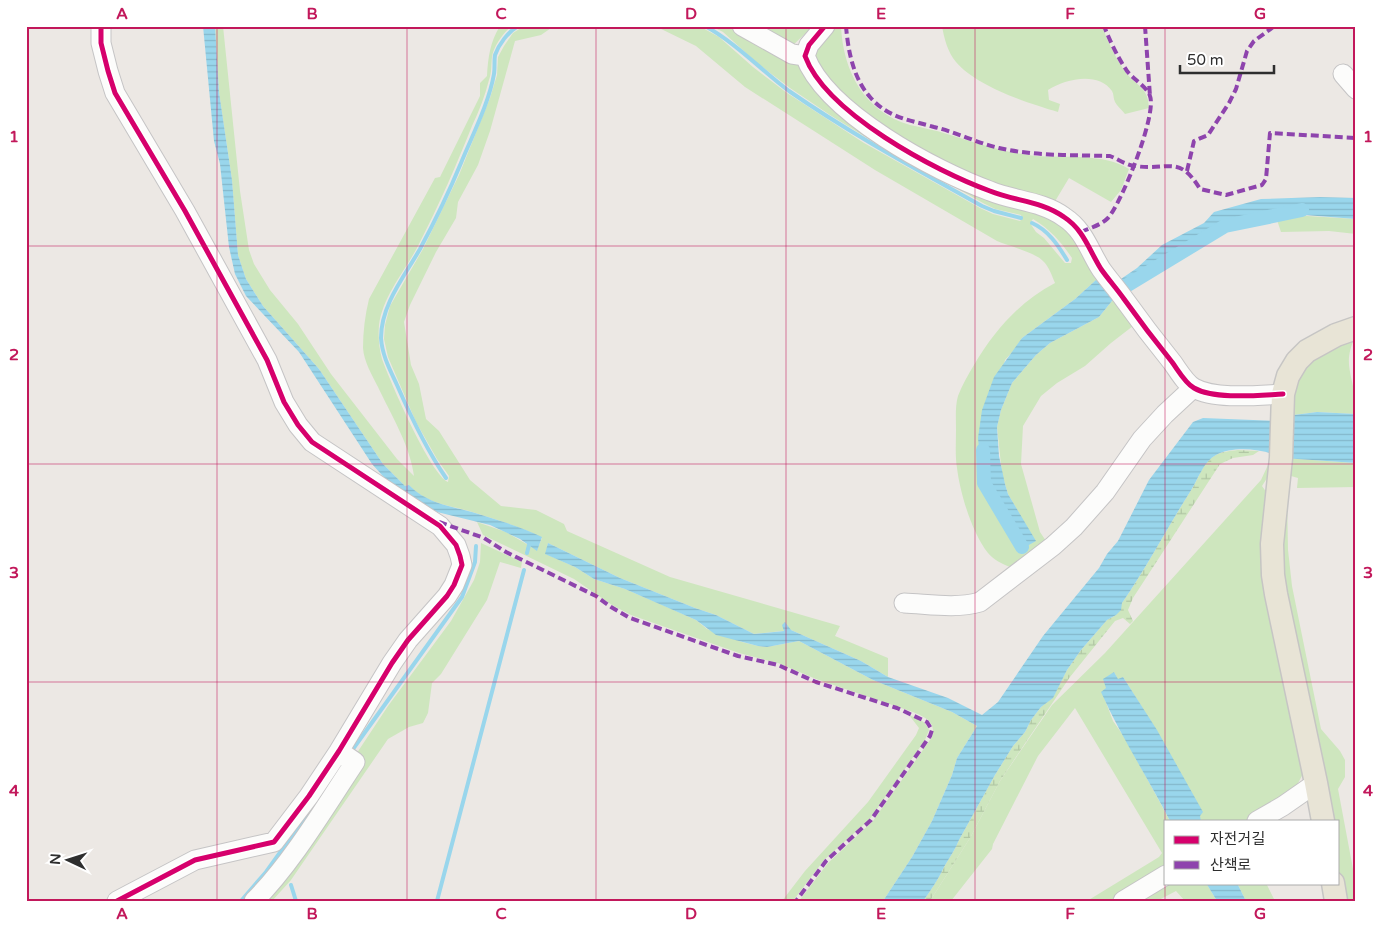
<svg xmlns="http://www.w3.org/2000/svg" width="1382" height="927" font-family="'Varela Round','Noto Sans KR',sans-serif">
<style>
.grass{fill:#cee6be;fill-rule:evenodd}
.wetland{fill:url(#wetland-marsh)}
.water{fill:url(#water-rules)}
.lines{fill:none;stroke-linecap:round;stroke-linejoin:round}
.stream{stroke:#99d6ec;stroke-width:4}
.canal{stroke:#99d6ec;stroke-width:14}
.minor-casing{stroke:#c5c4c5;stroke-width:21}
.major-casing{stroke:#c6c5c4;stroke-width:25}
.minor{stroke:#fcfcfb;stroke-width:19}
.major{stroke:#e8e4d6;stroke-width:22}
.quiet{stroke:#8e44ad;stroke-width:4;stroke-dasharray:8 4;stroke-linecap:butt}
.cycleway-casing{stroke:#fff;stroke-width:8}
.cycleway{stroke:#d6006c;stroke-width:5}
.grid{fill:none;stroke:#c2185b;stroke-width:1;stroke-opacity:0.55}
.neatline{fill:none;stroke:#c2185b;stroke-width:2}
.grid-label{font-size:16px;text-anchor:middle;font-weight:bold;fill:#c2185b}
</style>
<defs>
<pattern id="wetland-marsh" width="20" height="14" patternUnits="userSpaceOnUse" patternTransform="scale(1.25)"><rect width="20" height="14" fill="#cee6be"/><path d="M1 5h8M5 5V1M11 12h8M15 12V8" fill="none" stroke="#b1c6a4"/></pattern>
<pattern id="water-rules" width="6" height="5" patternUnits="userSpaceOnUse" patternTransform="scale(1.25)"><rect width="6" height="5" fill="#99d6ec"/><path d="M0 2.5h6" fill="none" stroke="#84b8cb"/></pattern>
</defs>
<rect width="100%" height="100%" fill="#ece8e4"/>
<path class="grass" d="M 215,26 L 223,26 L 240,191 L 249,250 L 254,264 L 270,290 L 298,324 L 331,374 L 397,459 L 414,476 C 410,445 391,415 378,387 C 372,375 364,362 363,348 C 363,332 365,315 369,299 L 435,178 L 440,177 L 480,96 L 480,83 L 487,76 C 488,58 490,42 500,26 L 512,26 C 504,31 493,47 492,57 C 491,65 492,72 489,80 C 485,96 479,111 472,126 C 456,166 439,205 419,244 C 406,270 383,295 379,325 C 378,337 379,348 382,359 C 390,381 430,474 448,482 L 449,476 L 437,459 L 416,422 L 388,357 L 384,339 L 385,325 L 390,306 L 423,249 L 459,175 L 490,98 L 497,75 L 498,57 L 504,46 L 513,33 L 524,26 L 554,26 L 541,35 L 515,41 L 490,131 L 478,165 L 458,202 L 456,218 L 436,252 L 410,305 L 404,322 L 411,365 L 419,384 L 426,419 L 439,431 L 470,480 L 501,506 L 536,510 L 564,524 L 567,531 L 670,577 L 840,626 L 835,636 L 888,658 L 888,677 L 861,661 L 791,630 L 754,634 L 716,615 L 695,608 L 620,578 L 548,543 L 546,554 L 575,567 L 594,579 L 625,589 L 660,604 L 696,620 L 707,629 L 742,642 L 758,646 L 767,647 L 799,641 L 873,680 L 952,712 L 977,726 L 957,758 L 952,775 L 932,821 L 912,857 L 883,901 L 799,901 L 828,863 L 873,821 L 932,737 C 937,721 923,716 910,711 L 816,679 L 778,663 L 739,653 L 631,615 L 612,605 L 574,579 L 483,535 L 477,522 L 506,532 L 537,550 L 542,538 C 519,526 494,519 469,511 C 447,505 425,503 409,485 L 405,486 L 383,464 L 319,369 L 263,306 L 246,279 L 238,255 L 232,180 L 219,92 Z
M 655,26 L 699,26 L 719,37 L 753,67 L 787,93 L 864,143 L 980,208 L 993,214 L 1020,221 L 1022,219 L 1021,215 L 995,209 L 983,203 L 867,138 L 830,115 L 790,88 L 757,63 L 723,32 L 711,26 L 734,26 L 799,64 L 854,119 L 1063,219 L 1104,286 L 1095,281 L 1075,299 L 1022,338 L 1015,349 L 1005,360 L 981,464 L 989,489 L 1027,545 L 1019,513 L 1008,494 L 1002,474 L 997,427 L 1001,410 L 1012,383 L 1036,355 L 1050,343 L 1099,317 L 1116,296 L 1133,326 L 1111,343 L 1085,366 L 1057,383 L 1041,396 L 1023,426 L 1021,464 L 1040,532 L 1048,544 L 1010,567 C 1002,564 994,560 988,553 C 972,533 960,493 957,468 C 955,456 956,442 956,430 C 956,419 955,406 958,396 C 962,385 968,375 974,365 C 994,331 1020,301 1055,283 C 1052,276 1049,267 1044,262 C 1037,253 1009,246 997,241 L 875,170 L 745,87 L 696,46 ZM 1033,219 C 1051,230 1061,242 1072,258 L 1071,263 L 1065,263 L 1044,238 L 1036,232 L 1030,223 Z
M 755,26 L 813,26 L 789,49 Z
M 831,26 L 841,26 C 843,72 865,112 910,125 C 923,128 935,130 947,134 C 977,143 1005,153 1036,156 C 1065,158 1104,153 1129,169 L 1121,190 L 1111,202 L 1069,178 L 1054,203 L 975,180 L 875,125 L 816,72 L 813,43 Z
M 942,26 L 1102,26 C 1108,42 1116,59 1126,73 C 1138,87 1148,87 1149,108 L 1125,114 C 1122,110 1117,106 1115,102 C 1113,98 1114,94 1112,91 C 1098,71 1065,79 1048,90 L 1049,100 L 1060,104 L 1058,112 C 1027,103 976,86 956,62 C 948,53 944,38 942,26 Z
M 1275,214 L 1356,219 L 1356,234 L 1329,231 L 1281,232 Z
M 1356,335 C 1346,356 1348,364 1353,386 L 1356,387 L 1356,414 L 1317,412 L 1286,416 L 1302,361 Z
M 1273,454 L 1274,467 L 1262,486 L 1267,493 L 1305,770 L 1297,785 L 1283,800 L 1247,821 L 1201,821 C 1182,769 1152,723 1123,677 L 1118,680 L 1114,672 L 1107,688 L 1102,692 L 1113,721 L 1125,738 L 1170,821 L 1166,821 L 1166,870 L 1114,901 L 1087,901 L 1159,857 L 1162,853 L 1075,708 L 1038,756 L 993,844 L 992,849 L 951,901 L 930,901 L 970,838 L 1000,781 L 1052,705 L 1105,653 L 1261,480 Z
M 1283,458 L 1356,463 L 1356,487 L 1297,488 L 1298,478 L 1291,476 L 1291,466 Z
M 1287,495 L 1288,550 L 1292,586 L 1321,729 L 1340,751 L 1345,760 L 1345,777 L 1338,789 L 1356,885 L 1356,901 L 1343,901 L 1338,872 L 1338,821 L 1330,821 L 1284,581 L 1282,546 Z
M 481,543 L 522,562 L 521,568 L 500,562 L 487,600 L 441,674 L 432,683 L 428,713 L 423,723 L 409,727 L 388,739 L 291,880 L 272,901 L 259,901 L 388,706 L 451,621 L 474,580 L 480,562 Z
M 909,715 C 917,718 926,721 929,730 L 925,740 L 870,819 L 824,860 L 793,901 L 782,901 L 805,871 L 868,802 L 916,735 L 919,728 Z
M 1166,883 L 1206,883 L 1217,901 L 1185,901 L 1176,891 L 1157,901 L 1131,901 Z
M 1237,883 L 1266,883 L 1275,901 L 1246,901 Z"/>
<path class="wetland" d="M 1238,450 L 1259,451 L 1253,455 L 1233,458 L 1220,464 L 1133,598 L 1128,610 L 1133,621 L 1130,624 L 1123,618 L 1115,621 L 1070,677 L 1028,739 L 1000,781 L 970,838 L 930,901 L 923,901 C 931,890 938,880 944,867 C 949,858 955,850 959,840 L 995,775 L 1013,746 L 1025,732 L 1031,720 L 1041,707 L 1053,697 L 1067,670 L 1081,650 L 1107,620 L 1116,615 L 1122,603 C 1147,567 1167,528 1190,492 C 1197,482 1201,467 1210,459 C 1218,452 1228,451 1238,450 Z"/>
<path class="water" d="M 203,26 L 215,26 L 219,92 L 232,180 L 238,255 L 246,279 L 263,306 L 319,369 L 383,464 L 405,486 L 409,485 C 426,503 450,506 472,512 C 496,520 520,526 542,537 L 537,551 L 520,539 L 490,525 L 437,512 L 419,503 L 390,484 L 372,464 L 299,352 L 246,296 L 235,274 L 229,247 L 220,164 L 214,141 Z
M 1320,197 L 1356,198 L 1356,219 L 1292,214 L 1245,216 L 1207,233 L 1190,247 L 1177,253 L 1152,268 L 1123,290 L 1118,281 L 1137,268 L 1162,245 L 1204,223 L 1214,212 L 1261,199 Z
M 1096,280 L 1116,296 L 1099,317 L 1050,343 L 1036,355 L 1012,383 L 1001,410 L 997,427 L 999,456 L 1005,484 L 1008,494 L 1036,541 L 1027,546 L 1022,537 L 1017,539 L 1012,534 L 994,501 L 980,458 L 978,438 L 982,410 L 994,377 L 1022,338 L 1075,299 Z
M 1317,412 L 1356,414 L 1356,463 L 1283,458 L 1286,416 Z
M 1203,418 L 1278,421 L 1276,455 C 1259,449 1233,446 1216,455 C 1203,462 1198,480 1190,492 C 1167,528 1147,567 1122,603 L 1121,610 L 1116,615 L 1107,620 L 1081,650 L 1067,670 L 1053,698 L 1041,707 L 1031,720 L 1025,732 L 1013,746 L 995,775 L 959,840 C 955,850 949,858 944,867 C 938,880 931,890 923,901 L 883,901 L 912,857 L 932,821 L 952,775 L 957,758 L 977,726 L 952,712 L 873,680 L 799,641 L 767,647 L 758,646 L 716,635 L 696,620 L 625,589 L 594,579 L 575,567 L 545,554 L 548,543 L 620,578 L 695,608 L 716,615 L 754,634 L 784,631 L 782,625 L 785,622 L 791,630 L 861,661 L 888,677 L 948,698 L 982,715 L 998,702 L 1043,636 L 1099,568 L 1107,554 L 1118,541 L 1149,480 L 1193,422 Z
M 1114,672 L 1118,679 L 1123,677 L 1157,730 L 1203,812 L 1200,816 L 1201,821 L 1170,821 C 1148,778 1120,735 1101,692 L 1106,688 L 1103,679 Z
M 1206,883 L 1237,883 L 1246,901 L 1217,901 Z"/>
<g class="lines">
<path class="stream" d="M 705,26 C 736,43 761,70 789,91 C 851,134 916,169 982,206 L 994,211 L 1021,218
M 1032,223 C 1048,230 1058,245 1067,260
M 446,478 C 426,449 411,417 397,385 C 390,370 382,355 381,338 C 381,305 404,277 420,249 C 435,221 449,192 461,163 C 472,136 489,103 494,74 C 495,68 494,61 495,55 C 499,44 508,32 518,26
M 527,553 L 529,545
M 353,749 L 462,597 L 475,562 L 476,546
M 291,885 L 296,901
M 241,901 L 266,872 L 330,783
M 437,901 L 524,570"/>
<path class="canal" d="M 1126,286 L 1225,226 L 1302,210
M 983,450 L 984,483 L 1022,547"/>
<defs>
<path id="minor" d="M 101,26 L 101,43 L 108,71 L 115,93 L 185,211 L 267,360 L 284,402 L 298,425 L 312,442 L 440,526 L 456,545 L 460,556 L 462,565 L 454,585 L 447,596 L 408,640 L 392,663 L 339,751 L 309,796 L 274,842 L 195,860 L 117,901
M 742,26 L 792,54 L 805,56
M 825,26 L 809,45 L 805,56 C 826,113 935,171 990,191 C 1014,201 1042,201 1064,217 C 1084,230 1089,250 1101,269 C 1108,279 1117,289 1124,299 C 1139,320 1155,341 1172,362 C 1178,370 1185,383 1194,388 C 1215,400 1260,395 1283,394
M 1343,74 L 1356,89
M 904,603 C 929,604 955,609 980,602 L 1053,546 L 1074,527 L 1105,492 L 1142,439 L 1165,414 L 1193,388
M 1257,821 L 1283,806 L 1316,783
M 254,901 C 292,863 325,807 355,762 L 339,751
M 1123,901 L 1166,875"/>
<path id="major" d="M 1323,821 L 1316,783 L 1276,594 L 1273,575 L 1272,544 L 1281,458 L 1283,394 L 1288,376 L 1297,361 L 1307,351 L 1336,335 L 1356,328
M 1333,883 L 1336,901"/>
</defs>
<use href="#minor" class="minor-casing"/>
<use href="#major" class="major-casing"/>
<use href="#minor" class="minor"/>
<use href="#major" class="major"/>
<path class="quiet" d="M 846,26 C 848,50 853,78 870,97 C 888,118 910,120 934,127 C 956,132 977,143 999,148 C 1033,156 1074,155 1110,156 C 1118,159 1126,165 1135,166 C 1168,171 1179,154 1200,189 L 1226,195 L 1262,185 L 1266,179 L 1270,133 L 1356,138
M 1145,26 L 1150,96
M 1187,171 L 1194,141 L 1208,135 L 1229,103 L 1236,89 L 1247,51 L 1254,41 L 1272,28 L 1272,26
M 1081,232 C 1090,228 1101,225 1108,218 C 1122,202 1157,115 1150,96 C 1147,87 1133,79 1127,71 C 1118,58 1110,41 1104,26
M 439,522 L 484,538 L 506,552 L 596,596 L 611,607 L 630,618 L 738,656 L 778,665 L 816,682 L 897,708 L 927,722 L 932,730 L 930,736 L 871,820 L 826,861 L 796,901"/>
<defs>
<path id="cycleway" d="M 101,26 L 101,43 L 108,71 L 115,93 L 185,211 L 267,360 L 284,402 L 298,425 L 312,442 L 440,526 L 456,545 L 460,556 L 462,565 L 454,585 L 447,596 L 408,640 L 392,663 L 339,751 L 309,796 L 274,842 L 195,860 L 117,901
M 825,26 L 809,45 L 805,56 C 826,113 935,171 990,191 C 1014,201 1042,201 1064,217 C 1084,230 1089,250 1101,269 C 1108,279 1117,289 1124,299 C 1139,320 1155,341 1172,362 C 1178,370 1185,383 1194,388 C 1215,400 1260,395 1283,394"/>
</defs>
<use href="#cycleway" class="cycleway-casing"/>
<use href="#cycleway" class="cycleway"/>
</g>
<path class="grid" d="M 217,26 L 217,901M 407,26 L 407,901M 596,26 L 596,901M 786,26 L 786,901M 975,26 L 975,901M 1165,26 L 1165,901M 26,246 L 1356,246M 26,464 L 1356,464M 26,682 L 1356,682"/>
<rect width="1382" height="927" fill="none" stroke="#ffffff" stroke-width="55"/>
<rect x="1164" y="820" width="175" height="65" fill="#ffffff" stroke="#ababab"/>
<rect x="1174" y="836" width="25" height="8" fill="#d6006c" stroke="#ababab"/>
<text x="1210" y="844" font-size="15" fill="#2e2e2e">자전거길</text>
<rect x="1174" y="861" width="25" height="8" fill="#8e44ad" stroke="#ababab"/>
<text x="1210" y="870" font-size="15" fill="#2e2e2e">산책로</text>
<g transform="translate(68 860) rotate(274)" stroke="#ffffff" stroke-width="4" paint-order="stroke">
<path d="M0-4L9 19L0 12L-9 19Z" fill="#2e2e2e"/>
<text y="-8" font-size="14" font-weight="bold" text-anchor="middle" fill="#2e2e2e">N</text>
</g>
<path d="M1180 65v8h94v-8" fill="none" stroke="#2e2e2e" stroke-width="2.5"/>
<text x="1187" y="65" font-size="15" fill="#2e2e2e" stroke="#ffffff" stroke-width="4" paint-order="stroke">50 m</text>
<rect x="28" y="28" width="1326" height="872" class="neatline"/>
<g class="grid-label">
<text x="122" y="19">A</text>
<text x="312" y="19">B</text>
<text x="501" y="19">C</text>
<text x="691" y="19">D</text>
<text x="881" y="19">E</text>
<text x="1070" y="19">F</text>
<text x="1260" y="19">G</text>
<text x="14" y="142">1</text>
<text x="1368" y="142">1</text>
<text x="14" y="360">2</text>
<text x="1368" y="360">2</text>
<text x="14" y="578">3</text>
<text x="1368" y="578">3</text>
<text x="14" y="796">4</text>
<text x="1368" y="796">4</text>
<text x="122" y="919">A</text>
<text x="312" y="919">B</text>
<text x="501" y="919">C</text>
<text x="691" y="919">D</text>
<text x="881" y="919">E</text>
<text x="1070" y="919">F</text>
<text x="1260" y="919">G</text>
</g>
</svg>
